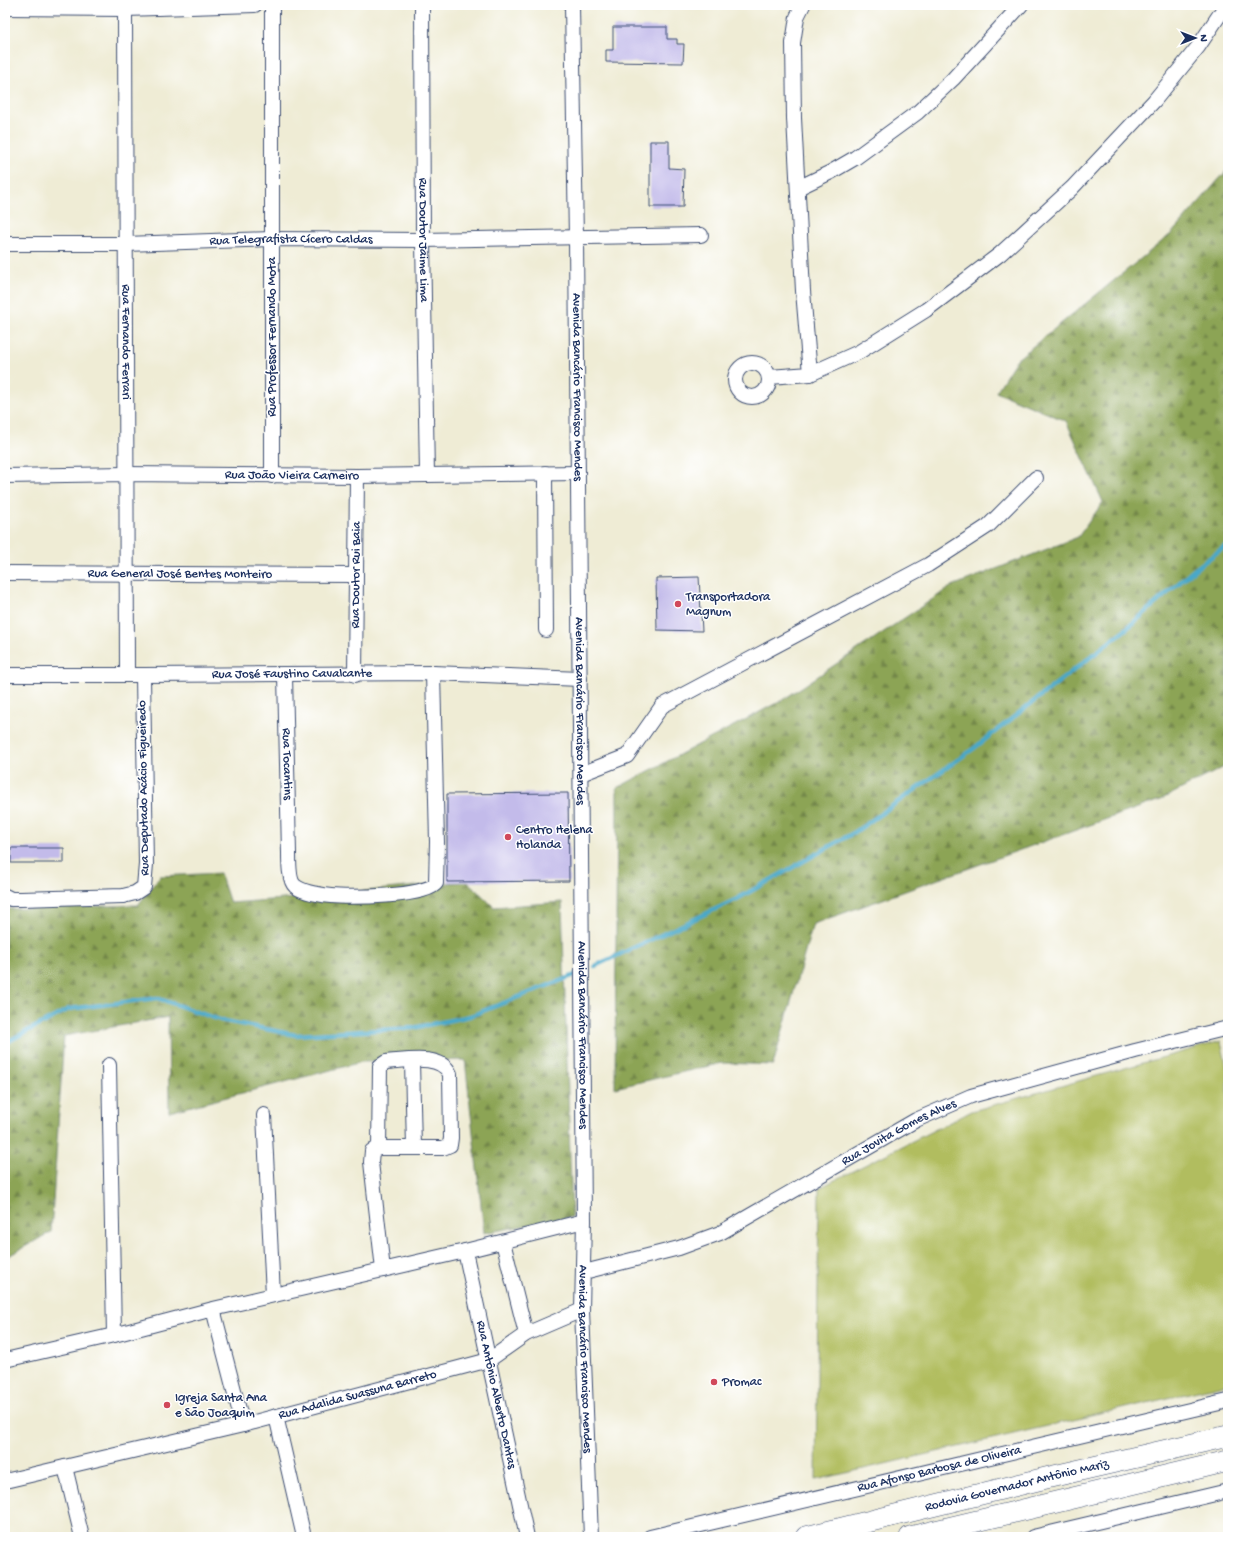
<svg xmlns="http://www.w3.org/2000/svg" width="1233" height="1542" font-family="'Gochi Hand',sans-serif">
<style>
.green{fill:#b1bd5e;stroke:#66765e}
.forest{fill:url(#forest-firs);stroke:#546a5a}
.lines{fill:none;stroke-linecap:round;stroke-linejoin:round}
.stream{stroke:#4aa8c9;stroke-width:4.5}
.building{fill:#c3bbea}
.minor-casing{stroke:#3b4b70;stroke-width:16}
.highway-casing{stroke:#3b4b70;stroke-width:22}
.minor{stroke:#fff;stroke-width:14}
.highway{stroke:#fff;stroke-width:21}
.poi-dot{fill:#d1495b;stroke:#fff;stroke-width:1.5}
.labels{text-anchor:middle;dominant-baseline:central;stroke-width:3;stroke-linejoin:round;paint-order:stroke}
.street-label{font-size:13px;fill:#1b2f5e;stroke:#fff}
.poi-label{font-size:13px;fill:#1b2f5e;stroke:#fff;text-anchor:start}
</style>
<defs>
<pattern id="forest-firs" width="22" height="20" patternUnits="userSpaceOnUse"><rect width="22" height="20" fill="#8ca455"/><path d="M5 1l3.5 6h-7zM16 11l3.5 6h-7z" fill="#72864a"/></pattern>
</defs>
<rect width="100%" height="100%" fill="#fff"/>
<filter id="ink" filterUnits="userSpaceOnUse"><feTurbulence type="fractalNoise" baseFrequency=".025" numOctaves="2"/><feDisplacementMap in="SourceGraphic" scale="8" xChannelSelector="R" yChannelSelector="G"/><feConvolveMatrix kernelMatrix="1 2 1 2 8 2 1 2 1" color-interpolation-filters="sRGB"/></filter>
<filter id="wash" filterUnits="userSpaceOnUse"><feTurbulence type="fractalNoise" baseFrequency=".012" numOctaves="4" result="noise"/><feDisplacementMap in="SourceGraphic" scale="16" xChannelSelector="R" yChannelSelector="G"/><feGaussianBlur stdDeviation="0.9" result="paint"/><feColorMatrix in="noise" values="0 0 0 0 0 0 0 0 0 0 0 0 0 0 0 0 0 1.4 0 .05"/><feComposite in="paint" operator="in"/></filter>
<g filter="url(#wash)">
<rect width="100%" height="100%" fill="#efecd5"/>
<path class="green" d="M 1221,1041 L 1228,1073 L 1228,1384 L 816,1480 L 819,1188 L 972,1111 Z"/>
<path class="forest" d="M 1228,169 L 1228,765 L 1160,800 L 813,924 L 773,1065 L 722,1063 L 615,1088 L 617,788 L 784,699 L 952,586 L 1078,537 L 1103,502 L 1066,421 L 996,392 L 1016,360 L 1171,234 Z
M 220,873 L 230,903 L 296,898 L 467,881 L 494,907 L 562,902 L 572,1217 L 484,1233 L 465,1060 L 362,1062 L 169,1112 L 168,1017 L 64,1036 L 51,1232 L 5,1258 L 5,909 L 138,905 L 160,876 Z"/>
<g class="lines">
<path class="stream" d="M 595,966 L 737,899 L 855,832 L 973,749 L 1125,630 L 1195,569 L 1228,544
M 5,1043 L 69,1009 L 157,998 L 220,1020 L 296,1035 L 413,1028 L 470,1016 L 575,975"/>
</g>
<g id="blocks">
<path class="building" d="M 613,27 L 667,27 L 667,39 L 677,39 L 677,44 L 684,44 L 683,63 L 606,62 L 606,50 L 613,50 Z
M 650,141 L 669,141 L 669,168 L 684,169 L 683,207 L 650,207 Z
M 699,577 L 702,631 L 657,630 L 656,578 Z
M 568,793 L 569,881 L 447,882 L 447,794 Z
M 11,848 L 64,848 L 64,863 L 11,863 Z"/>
</g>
</g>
<g filter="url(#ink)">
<use href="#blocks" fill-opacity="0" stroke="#3b4b70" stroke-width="1"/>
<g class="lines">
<defs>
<g id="minor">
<path id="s1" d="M 422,5 L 423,240 L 427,475"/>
<path id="s2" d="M 572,5 L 576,238 L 584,1221 L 582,1310 L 591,1537"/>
<path d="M 803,5 L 797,17 L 793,43 L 794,118 L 803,291 L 810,374"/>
<path d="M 5,8 L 125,9 L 255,5"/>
<path id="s3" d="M 125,9 L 127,675"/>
<path d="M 798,188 L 831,172 L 855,158 L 918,112 L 953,79 L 1021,5"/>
<path id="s4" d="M 5,244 L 125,244 L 272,239 L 423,240 L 701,235"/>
<circle cx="752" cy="380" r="17"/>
<path d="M 769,377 L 810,374 L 859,352 L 926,310 L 1000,254 L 1072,188 L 1154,101 L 1198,47 L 1226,5"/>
<path d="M 545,473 L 546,630"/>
<path id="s5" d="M 5,476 L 126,474 L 357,476 L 578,473"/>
<path d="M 272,476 L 272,5"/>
<path id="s6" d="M 5,573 L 355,575"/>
<path id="s7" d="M 5,675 L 143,675 L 433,673 L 580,679"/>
<path id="s8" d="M 285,675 L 289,853 C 289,862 289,881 295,886 C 302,892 322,895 331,896 C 347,898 428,897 436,883 L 437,842 L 433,673"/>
<path id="s9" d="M 355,675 L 357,476"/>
<path d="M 581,774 L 627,756 L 662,706 L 928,565 L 988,526 L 1036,478"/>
<path d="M 5,896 L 11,899 L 21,899 L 123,896 L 135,893 L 144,887 L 146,864 L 143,675"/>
<path d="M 412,1061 L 414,1148"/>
<path d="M 109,1065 L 114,1335"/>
<path d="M 264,1115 L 273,1295"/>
<path d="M 379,1148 L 380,1066 L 386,1062 C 405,1061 441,1053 450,1074 L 451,1138 L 450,1145 L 443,1148 L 379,1148 L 372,1151 L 371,1162 L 383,1270"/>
<path d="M 503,1242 L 526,1334"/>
<path id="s10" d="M 465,1251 L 527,1537"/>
<path id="s11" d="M 584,1272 L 679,1248 L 720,1233 L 916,1120 L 971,1096 L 1135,1051 L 1228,1028"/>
<path d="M 213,1309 L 243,1425"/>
<path d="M 5,1360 L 114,1335 L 213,1309 L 465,1251 L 584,1221"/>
<path d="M 276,1416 L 304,1537"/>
<path d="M 65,1467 L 82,1537"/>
<path id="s12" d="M 5,1481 L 243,1425 L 489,1360 L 526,1334 L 582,1310"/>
<path id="s13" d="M 650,1537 L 1228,1401"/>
<path d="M 1033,1537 L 1228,1491"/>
</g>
<g id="highway">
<path id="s14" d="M 806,1537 L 1050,1477 L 1228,1436"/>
<path d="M 910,1537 L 1228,1461"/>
</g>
</defs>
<use href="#minor" class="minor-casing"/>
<use href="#highway" class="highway-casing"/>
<use href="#minor" class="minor"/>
<use href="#highway" class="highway"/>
</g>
</g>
<g class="poi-dot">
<circle cx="678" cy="604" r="4"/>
<circle cx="508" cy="837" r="4"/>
<circle cx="714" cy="1382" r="4"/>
<circle cx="167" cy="1405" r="4"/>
</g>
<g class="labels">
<g class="street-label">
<text stroke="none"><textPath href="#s4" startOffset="286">Rua Telegrafista Cícero Caldas</textPath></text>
<text stroke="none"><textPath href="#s1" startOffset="235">Rua Doutor Jaime Lima</textPath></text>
<text transform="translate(272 337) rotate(-90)">Rua Professor Fernando Mota</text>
<text stroke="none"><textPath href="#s3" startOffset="333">Rua Fernando Ferrari</textPath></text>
<text stroke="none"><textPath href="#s2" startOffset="382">Avenida Bancário Francisco Mendes</textPath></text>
<text stroke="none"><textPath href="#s5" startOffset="287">Rua João Vieira Carneiro</textPath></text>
<text stroke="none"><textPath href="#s6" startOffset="175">Rua General José Bentes Monteiro</textPath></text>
<text stroke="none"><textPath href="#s9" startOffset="100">Rua Doutor Rui Baia</textPath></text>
<text stroke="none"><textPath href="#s7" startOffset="287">Rua José Faustino Cavalcante</textPath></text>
<text stroke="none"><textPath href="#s2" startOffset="706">Avenida Bancário Francisco Mendes</textPath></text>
<text stroke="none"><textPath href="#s8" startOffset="89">Rua Tocantins</textPath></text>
<text transform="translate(144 788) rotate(-91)">Rua Deputado Acácio Figueiredo</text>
<text stroke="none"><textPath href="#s2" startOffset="1030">Avenida Bancário Francisco Mendes</textPath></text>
<text stroke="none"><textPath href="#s11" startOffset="347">Rua Jovita Gomes Alves</textPath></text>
<text stroke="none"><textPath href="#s2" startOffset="1354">Avenida Bancário Francisco Mendes</textPath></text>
<text stroke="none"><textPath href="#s10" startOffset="147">Rua Antônio Alberto Dantas</textPath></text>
<text stroke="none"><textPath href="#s12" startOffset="363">Rua Adalida Suassuna Barreto</textPath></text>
<text stroke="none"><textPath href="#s13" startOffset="297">Rua Afonso Barbosa de Oliveira</textPath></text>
<text stroke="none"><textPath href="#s14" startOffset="217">Rodovia Governador Antônio Mariz</textPath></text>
</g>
<g class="poi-label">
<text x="686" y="597">Transportadora<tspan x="686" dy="15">Magnum</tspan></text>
<text x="516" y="830">Centro Helena<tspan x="516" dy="15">Holanda</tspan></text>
<text x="722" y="1382">Promac</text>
<text x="175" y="1398">Igreja Santa Ana<tspan x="175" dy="15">e São Joaquim</tspan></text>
</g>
</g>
<rect width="1233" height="1542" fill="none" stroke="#fff" stroke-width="20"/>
<g transform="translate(1195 38) rotate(90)" stroke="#ffffff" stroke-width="3" paint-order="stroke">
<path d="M0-3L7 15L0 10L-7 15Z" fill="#1b2f5e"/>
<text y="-6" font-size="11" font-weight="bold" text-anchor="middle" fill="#1b2f5e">N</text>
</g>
</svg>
